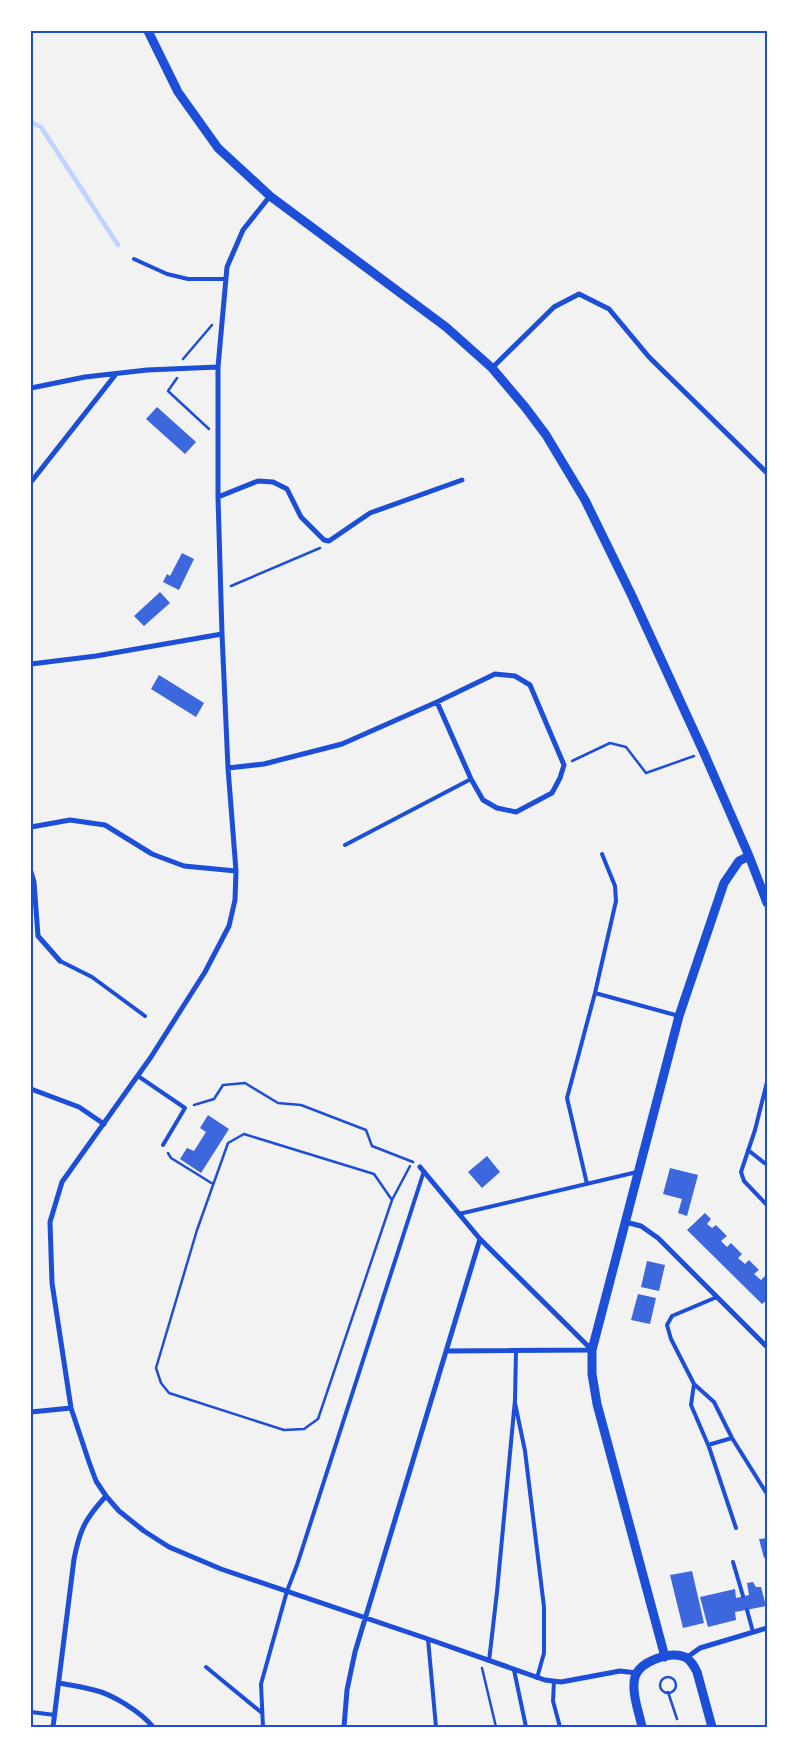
<svg xmlns="http://www.w3.org/2000/svg" width="798" height="1758" font-family="'Fira Sans Condensed',sans-serif">
<style>
.lines{fill:none;stroke-linecap:round;stroke-linejoin:round}
.stream{stroke:#bfd3fe;stroke-width:4.5}
.building{fill:#3d67dc}
.path{stroke:#1d4ed8;stroke-width:2.5}
.service{stroke:#1d4ed8;stroke-width:4}
.minor{stroke:#1d4ed8;stroke-width:5}
.tertiary{stroke:#1d4ed8;stroke-width:9}
.neatline{fill:none;stroke:#1d4ed8;stroke-width:2}
</style>
<rect width="100%" height="100%" fill="#f2f2f2"/>
<g class="lines">
<path class="stream" d="M 31,122 L 41,127 L 118,245"/>
</g>
<path class="building" d="M 157,407 L 196,442 L 185,454 L 146,419 Z
M 182,553 L 194,559 L 179,590 L 163,582 L 167,574 L 170,576 Z
M 160,592 L 170,603 L 144,626 L 134,616 Z
M 159,675 L 204,703 L 196,717 L 151,689 Z
M 208,1115 L 229,1129 L 201,1173 L 180,1159 L 187,1148 L 194,1151 L 206,1132 L 200,1128 Z
M 487,1156 L 500,1172 L 482,1188 L 468,1172 Z
M 670,1168 L 698,1175 L 687,1216 L 678,1213 L 682,1199 L 663,1194 Z
M 705,1213 L 711,1219 L 707,1224 L 712,1228 L 716,1225 L 727,1236 L 721,1241 L 727,1247 L 731,1243 L 742,1254 L 738,1258 L 745,1264 L 749,1260 L 759,1270 L 754,1274 L 761,1280 L 765,1276 L 767,1278 L 767,1300 L 762,1304 L 687,1230 Z
M 647,1261 L 665,1265 L 659,1291 L 641,1287 Z
M 638,1294 L 656,1298 L 650,1324 L 631,1320 Z
M 767,1538 L 767,1557 L 764,1558 L 759,1539 Z
M 692,1571 L 704,1623 L 683,1628 L 670,1575 Z
M 753,1582 L 756,1587 L 761,1587 L 766,1606 L 735,1612 L 736,1620 L 708,1627 L 700,1597 L 735,1589 L 736,1598 L 749,1595 L 747,1583 Z"/>
<g class="lines">
<path class="path" d="M 183,359 L 212,325
M 177,378 L 168,391 L 209,429
M 231,586 L 320,548
M 572,761 L 610,743 L 626,747 L 646,773 L 694,756
M 194,1105 L 214,1099 L 223,1085 L 245,1083 L 278,1103 L 301,1105 L 366,1130 L 372,1146 L 413,1162
M 168,1153 L 171,1158 L 213,1184
M 392,1200 L 374,1174 L 244,1134 L 228,1143 L 197,1230 L 156,1368 L 161,1383 L 169,1393 L 284,1430 L 304,1429 L 318,1419 L 392,1200 L 410,1166
M 482,1668 L 496,1727
M660 1685a8 8 0 1 1 16 0a8 8 0 1 1-16 0Z
M 668,1692 L 677,1719"/>
<path class="service" d="M 134,259 L 167,274 L 188,279 L 226,279
M 345,845 L 471,779
M 60,961 L 92,977 L 145,1016
M 595,993 L 679,1016
M 138,1076 L 185,1108 L 163,1145
M 767,1082 L 755,1130 L 741,1172 L 744,1181 L 767,1205
M 748,1150 L 767,1165
M 587,1184 L 567,1098 L 595,993 L 616,901 L 615,886 L 602,854
M 459,1214 L 637,1172
M 717,1297 L 672,1316 L 667,1325 L 671,1339 L 694,1384 L 714,1402 L 732,1438 L 767,1494
M 694,1384 L 691,1405 L 709,1447 L 736,1528
M 515,1403 L 525,1451 L 544,1607 L 544,1653 L 537,1678
M 708,1445 L 732,1438
M 733,1562 L 743,1596
M 747,1610 L 753,1632
M 428,1639 L 436,1727
M 489,1661 L 497,1592 L 515,1400 L 516,1351
M 206,1667 L 262,1713
M 514,1670 L 526,1727
M 554,1681 L 553,1701 L 560,1727
M 31,1712 L 55,1715
M 263,1727 L 261,1684 L 287,1591 L 297,1565 L 424,1171"/>
<path class="minor" d="M 270,196 L 243,230 L 227,267 L 218,367 L 218,497 L 222,634 L 228,768 L 236,871 L 235,900 L 229,926 L 205,972 L 151,1057 L 62,1182 L 50,1222 L 52,1283 L 71,1408 L 89,1462 L 96,1481 L 106,1496 L 119,1511 L 144,1531 L 169,1547 L 221,1569 L 428,1639 L 545,1680 L 561,1682 L 620,1671 L 637,1673
M 492,368 L 554,307 L 579,294 L 609,309 L 649,357 L 767,473
M 31,388 L 85,377 L 147,370 L 218,367
M 31,482 L 116,374
M 218,497 L 258,481 L 273,482 L 287,489 L 301,517 L 324,540 L 329,541 L 370,513 L 462,480
M 31,664 L 96,656 L 222,634
M 228,768 L 264,764 L 342,744 L 437,702 L 495,674 L 515,676 L 530,685 L 564,765 L 560,778 L 552,793 L 516,812 L 497,808 L 483,800 L 471,779 L 437,702
M 31,827 L 70,820 L 105,825 L 152,854 L 184,866 L 236,871
M 31,872 L 34,882 L 38,936 L 60,961
M 31,1089 L 79,1107 L 104,1124
M 420,1167 L 480,1239 L 592,1350 L 447,1351
M 625,1222 L 641,1226 L 658,1238 L 767,1347
M 31,1412 L 71,1408
M 686,1658 L 700,1648 L 767,1628
M 59,1683 C 71,1685 83,1687 94,1690 C 112,1694 141,1712 153,1727
M 53,1727 L 74,1559 C 80,1529 85,1519 106,1496
M 344,1727 L 347,1690 L 355,1652 L 480,1239"/>
<path class="tertiary" d="M 148,31 L 178,92 L 218,148 L 270,196 L 446,327 L 492,368 L 525,407 L 546,435 L 585,500 L 632,596 L 704,753 L 749,856 L 767,903
M 665,1657 L 597,1404 L 592,1374 L 592,1350 L 679,1016 L 724,883 L 739,861 L 749,856
M 642,1727 C 639,1712 631,1692 635,1677 C 640,1661 670,1651 685,1657 C 691,1660 694,1666 697,1672 L 712,1727"/>
</g>
<rect width="798" height="1758" fill="none" stroke="#ffffff" stroke-width="65"/>
<rect x="32" y="32" width="734" height="1694" class="neatline"/>
</svg>
